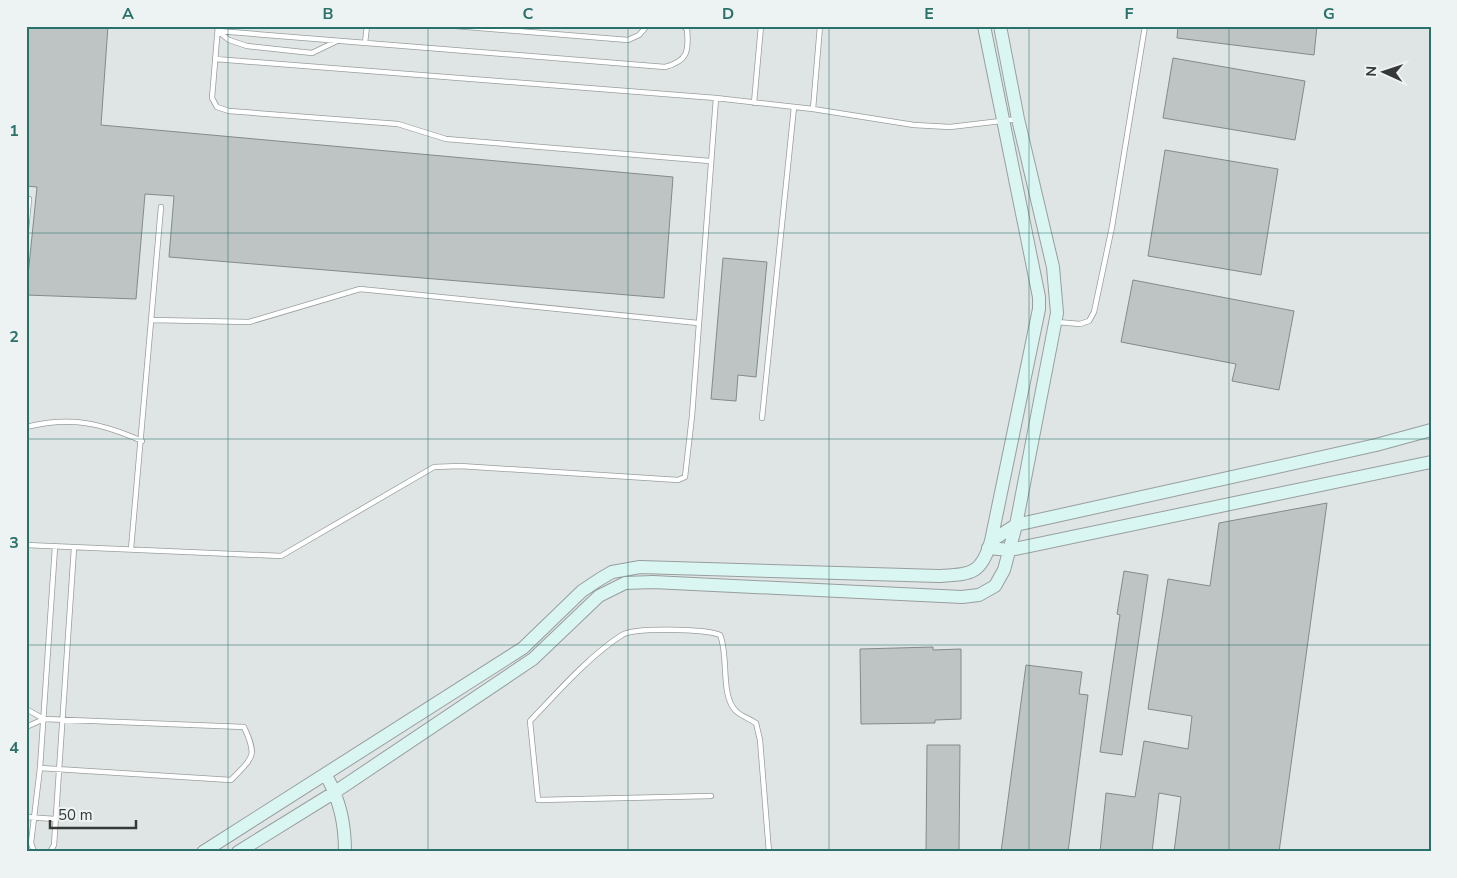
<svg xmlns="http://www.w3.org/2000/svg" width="1457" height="878" font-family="'Nunito Sans',sans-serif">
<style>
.building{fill:#bec4c3;stroke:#848a89}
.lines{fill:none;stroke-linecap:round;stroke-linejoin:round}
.lane-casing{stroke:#989e9d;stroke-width:6}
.secondary-casing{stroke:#989e9d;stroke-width:14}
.lane{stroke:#fff;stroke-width:4.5}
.secondary{stroke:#daf6f3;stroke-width:12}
.grid{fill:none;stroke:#297169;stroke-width:1;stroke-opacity:0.55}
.neatline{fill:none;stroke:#297169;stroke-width:2}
.grid-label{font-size:16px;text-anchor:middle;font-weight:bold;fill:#297169}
</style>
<rect width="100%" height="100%" fill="#dfe5e4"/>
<path class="building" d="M 26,26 L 108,26 L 101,125 L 673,177 L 664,298 L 169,257 L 174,196 L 145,194 L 136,299 L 26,295 L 37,187 L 26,186 Z
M 1178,26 L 1317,26 L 1314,55 L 1177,38 Z
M 1173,58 L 1305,81 L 1295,140 L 1163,118 Z
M 1165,150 L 1278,169 L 1261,275 L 1148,256 Z
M 723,258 L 767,262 L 756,377 L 738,375 L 736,401 L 711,399 Z
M 1133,280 L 1294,311 L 1279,390 L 1232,381 L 1236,364 L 1121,342 Z
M 1327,503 L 1279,852 L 1174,852 L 1181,797 L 1159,793 L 1152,852 L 1100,852 L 1106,793 L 1135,797 L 1144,741 L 1188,749 L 1192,716 L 1148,709 L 1168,579 L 1210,586 L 1219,523 Z
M 1124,571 L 1148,575 L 1122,755 L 1100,752 L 1120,615 L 1117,614 Z
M 933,647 L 933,650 L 961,649 L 961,719 L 935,720 L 935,723 L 861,724 L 860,649 Z
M 1026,665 L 1082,672 L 1079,694 L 1088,695 L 1068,852 L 1001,852 Z
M 927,745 L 960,745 L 959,852 L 926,852 Z"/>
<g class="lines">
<defs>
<path id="lane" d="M 218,26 L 212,98 L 217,107 L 229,111 L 398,124 L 446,139 L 710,161
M 455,26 L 628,40 L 639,35 L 647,26
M 218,31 L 665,67 C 688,61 689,51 687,29 L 683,26
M 219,32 L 229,40 L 247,46 L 312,53 L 337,41
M 365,43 L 367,26
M 215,59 L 716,98 L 813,109 L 914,125 L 950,127 L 1018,119
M 754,103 L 761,26
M 813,109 L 820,26
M 26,230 L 29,199
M 152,320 L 249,322 L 360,289 L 698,323
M 1057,322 L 1080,324 L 1089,321 L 1094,312 L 1112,227 L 1145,26
M 762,418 L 794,107
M 26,427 C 71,416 101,423 142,441
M 26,545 L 281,556 L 434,467 L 460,466 L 678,480 L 685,477 L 692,416 L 716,98
M 131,549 L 161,207
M 26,709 L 44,719 L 244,727 C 258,757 253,757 231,780 L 40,768
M 26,727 L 44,719
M 711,796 L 538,800 L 530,721 C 557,693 589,656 622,635 C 634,627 706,629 720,635 C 729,655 720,696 736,711 C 741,716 750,719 756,723 L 760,740 L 769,852
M 26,817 L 55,819
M 34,852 L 31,843 L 40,768 L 55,547
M 50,852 L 54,845 L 74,548"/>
<path id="secondary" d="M 991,541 L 1016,525 L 1376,445 L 1431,430
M 988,548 L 1010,550 L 1431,462
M 326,775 C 340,801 345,823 345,852
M 203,852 L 523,648 L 582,591 L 600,579 L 612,572 L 640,567 L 939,576 C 971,574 981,575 991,541 L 1039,309 L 1039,297 L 984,26
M 238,852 L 335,792 L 533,659 L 599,596 L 625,583 L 653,582 L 962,597 L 979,595 L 995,586 L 1004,570 L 1016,525 L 1057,313 L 1053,267 L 1018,119 L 1000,26"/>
</defs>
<use href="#lane" class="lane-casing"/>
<use href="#secondary" class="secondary-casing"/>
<use href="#lane" class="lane"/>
<use href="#secondary" class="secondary"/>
</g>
<path class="grid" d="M 228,26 L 228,852M 428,26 L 428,852M 628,26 L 628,852M 829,26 L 829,852M 1029,26 L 1029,852M 1229,26 L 1229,852M 26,233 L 1431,233M 26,439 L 1431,439M 26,645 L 1431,645"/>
<rect width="1457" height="878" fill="none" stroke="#ecf3f2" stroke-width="55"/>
<g transform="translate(1384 72) rotate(273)" stroke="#ecf3f2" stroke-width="4" paint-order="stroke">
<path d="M0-4L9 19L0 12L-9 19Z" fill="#363838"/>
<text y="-8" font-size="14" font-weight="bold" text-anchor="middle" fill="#363838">N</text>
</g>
<path d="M50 820v8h86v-8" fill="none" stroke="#363838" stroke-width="2.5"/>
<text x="58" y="820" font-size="15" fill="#363838" stroke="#ecf3f2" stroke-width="4" paint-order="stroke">50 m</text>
<rect x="28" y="28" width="1402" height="822" class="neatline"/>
<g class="grid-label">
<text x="128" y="19">A</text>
<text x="328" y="19">B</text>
<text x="528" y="19">C</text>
<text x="728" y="19">D</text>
<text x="929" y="19">E</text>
<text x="1129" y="19">F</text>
<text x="1329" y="19">G</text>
<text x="14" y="136">1</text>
<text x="14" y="342">2</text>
<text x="14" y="548">3</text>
<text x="14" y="753">4</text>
</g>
</svg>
